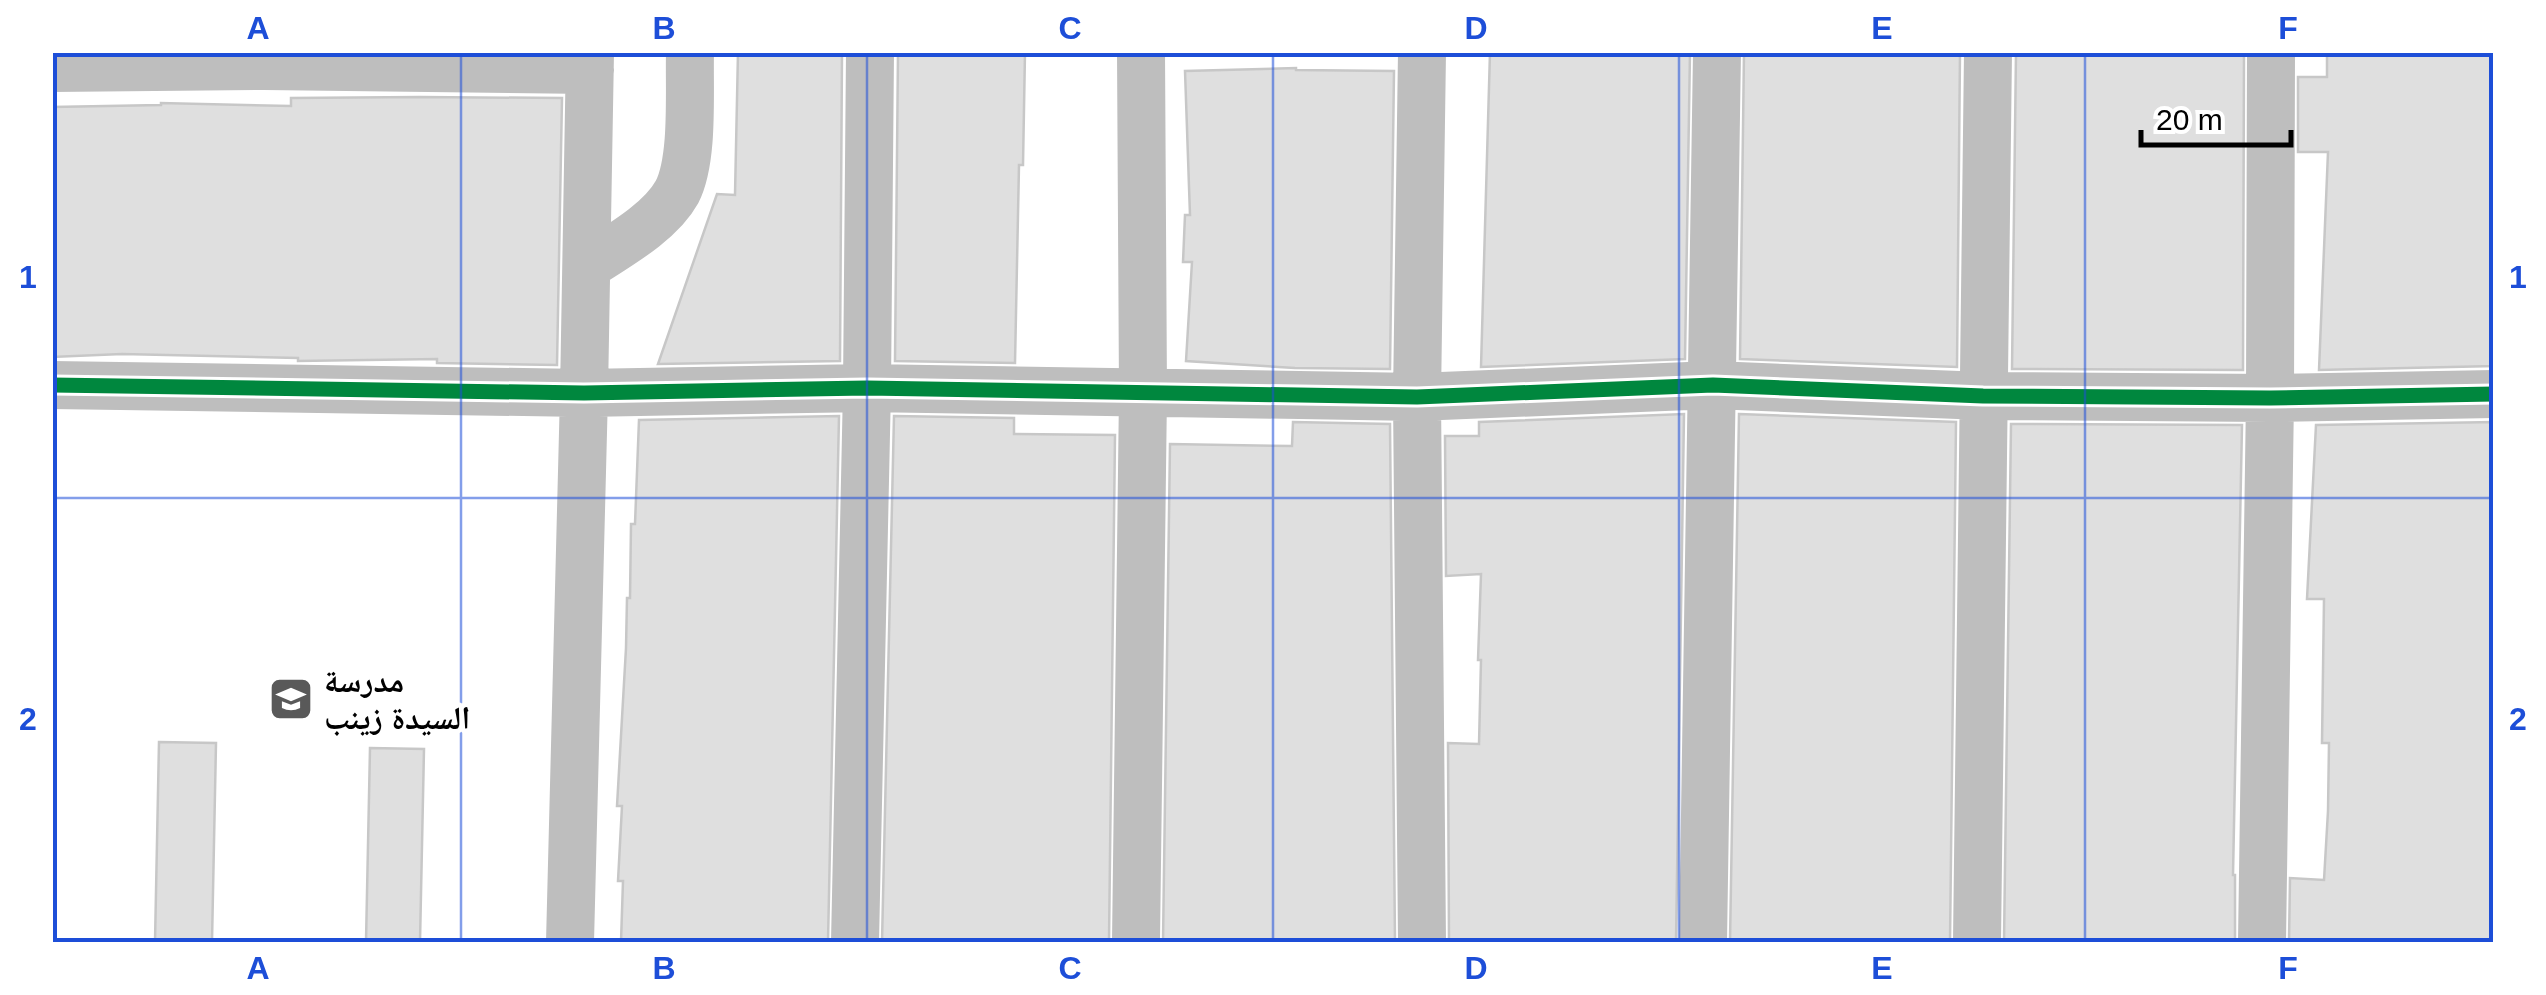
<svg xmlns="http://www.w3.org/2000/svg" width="2546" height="995" font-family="Arial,'Noto Naskh Arabic',sans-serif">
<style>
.building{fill:#dfdfdf;stroke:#c7c7c7;stroke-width:2.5}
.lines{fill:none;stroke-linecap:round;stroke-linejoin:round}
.minor{stroke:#bebebe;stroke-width:48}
.cycleway-casing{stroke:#fff;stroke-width:21}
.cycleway{stroke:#00873e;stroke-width:15}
.grid{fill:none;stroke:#1d4ed8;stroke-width:2.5;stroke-opacity:0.55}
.labels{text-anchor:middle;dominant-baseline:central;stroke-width:10;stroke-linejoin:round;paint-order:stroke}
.poi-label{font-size:32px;font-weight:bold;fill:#000;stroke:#fff;text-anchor:start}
.neatline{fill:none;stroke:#1d4ed8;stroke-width:4}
.grid-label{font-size:32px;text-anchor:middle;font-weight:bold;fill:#1d4ed8}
</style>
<rect width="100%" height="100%" fill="#fff"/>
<path class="building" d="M 738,52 L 842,52 L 840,361 L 658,364 L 717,194 L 735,195 Z
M 898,52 L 1025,52 L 1023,165 L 1019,165 L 1015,363 L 895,361 Z
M 1490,52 L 1690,52 L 1685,359 L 1481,367 Z
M 1744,52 L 1960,52 L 1957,367 L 1740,359 Z
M 2016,52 L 2244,52 L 2243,370 L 2012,369 Z
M 2327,52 L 2494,52 L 2494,366 L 2319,370 L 2328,152 L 2298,152 L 2298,77 L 2327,77 Z
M 1296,68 L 1296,70 L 1394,71 L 1390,369 L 1295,368 L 1186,361 L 1192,262 L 1183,262 L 1185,215 L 1190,215 L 1185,71 Z
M 420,97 L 562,98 L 557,365 L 437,363 L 437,359 L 298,361 L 298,358 L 122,354 L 52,357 L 52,107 L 161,105 L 161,103 L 291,106 L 291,98 Z
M 1684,414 L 1676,942 L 1449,942 L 1448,743 L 1479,744 L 1481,660 L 1478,660 L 1481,574 L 1446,576 L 1445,436 L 1479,436 L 1479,422 Z
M 1739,414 L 1956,422 L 1950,942 L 1730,942 Z
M 839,416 L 828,942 L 621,942 L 623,881 L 618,881 L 622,806 L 617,806 L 626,648 L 627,598 L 630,598 L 631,524 L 635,524 L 639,420 Z
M 894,416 L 1014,418 L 1014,434 L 1115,435 L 1109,942 L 882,942 Z
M 1293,422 L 1390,424 L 1395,942 L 1163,942 L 1170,444 L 1292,446 Z
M 2494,422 L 2494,942 L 2289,942 L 2290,878 L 2324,880 L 2328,811 L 2329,743 L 2322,743 L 2324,599 L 2307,599 L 2316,425 Z
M 2011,424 L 2242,425 L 2233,875 L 2235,875 L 2235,942 L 2004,942 Z
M 159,742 L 216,743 L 212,942 L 155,942 Z
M 370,748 L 424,749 L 420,942 L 366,942 Z"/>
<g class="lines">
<path class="minor" d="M 52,68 L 264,66 L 590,70
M 587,266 C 616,247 660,223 677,192 C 694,159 689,91 690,52
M 52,385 L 584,393 L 867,388 L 1417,397 L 1713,385 L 1983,396 L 2270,398 L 2494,394
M 570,942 L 584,393 L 590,52
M 855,942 L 867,388 L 870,52
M 1136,942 L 1143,393 L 1141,52
M 1422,942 L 1417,397 L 1422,52
M 1703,942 L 1717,52
M 1977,942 L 1988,52
M 2262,942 L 2270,398 L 2271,52"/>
<defs>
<path id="cycleway" d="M 52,385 L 584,393 L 867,388 L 1417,397 L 1713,385 L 1983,396 L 2270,398 L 2494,394"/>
</defs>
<use href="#cycleway" class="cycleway-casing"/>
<use href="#cycleway" class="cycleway"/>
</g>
<path class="grid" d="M 461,52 L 461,942M 867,52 L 867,942M 1273,52 L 1273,942M 1679,52 L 1679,942M 2085,52 L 2085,942M 52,498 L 2494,498"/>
<defs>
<symbol id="school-square" viewBox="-11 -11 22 22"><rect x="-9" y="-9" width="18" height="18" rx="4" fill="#595959" stroke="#fff"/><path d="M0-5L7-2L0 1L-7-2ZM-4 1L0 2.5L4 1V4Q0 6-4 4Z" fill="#fff"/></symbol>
</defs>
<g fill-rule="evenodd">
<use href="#school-square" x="266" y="674" width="50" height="50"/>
</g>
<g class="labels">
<g class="poi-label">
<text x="324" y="681">مدرسة<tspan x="324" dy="37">السيدة زينب</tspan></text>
</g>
</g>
<rect width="2546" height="995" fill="none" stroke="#ffffff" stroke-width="110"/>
<path d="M2141 130v15h150v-15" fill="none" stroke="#000000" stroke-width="5"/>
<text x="2156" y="130" font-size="30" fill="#000000" stroke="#ffffff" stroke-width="8" paint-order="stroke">20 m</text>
<rect x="55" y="55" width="2436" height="885" class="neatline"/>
<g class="grid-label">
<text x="258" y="39">A</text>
<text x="664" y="39">B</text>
<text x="1070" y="39">C</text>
<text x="1476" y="39">D</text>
<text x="1882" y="39">E</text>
<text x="2288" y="39">F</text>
<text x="28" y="288">1</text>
<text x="2518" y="288">1</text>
<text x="28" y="730">2</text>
<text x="2518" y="730">2</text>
<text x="258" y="979">A</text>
<text x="664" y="979">B</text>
<text x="1070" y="979">C</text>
<text x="1476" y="979">D</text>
<text x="1882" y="979">E</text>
<text x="2288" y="979">F</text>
</g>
</svg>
